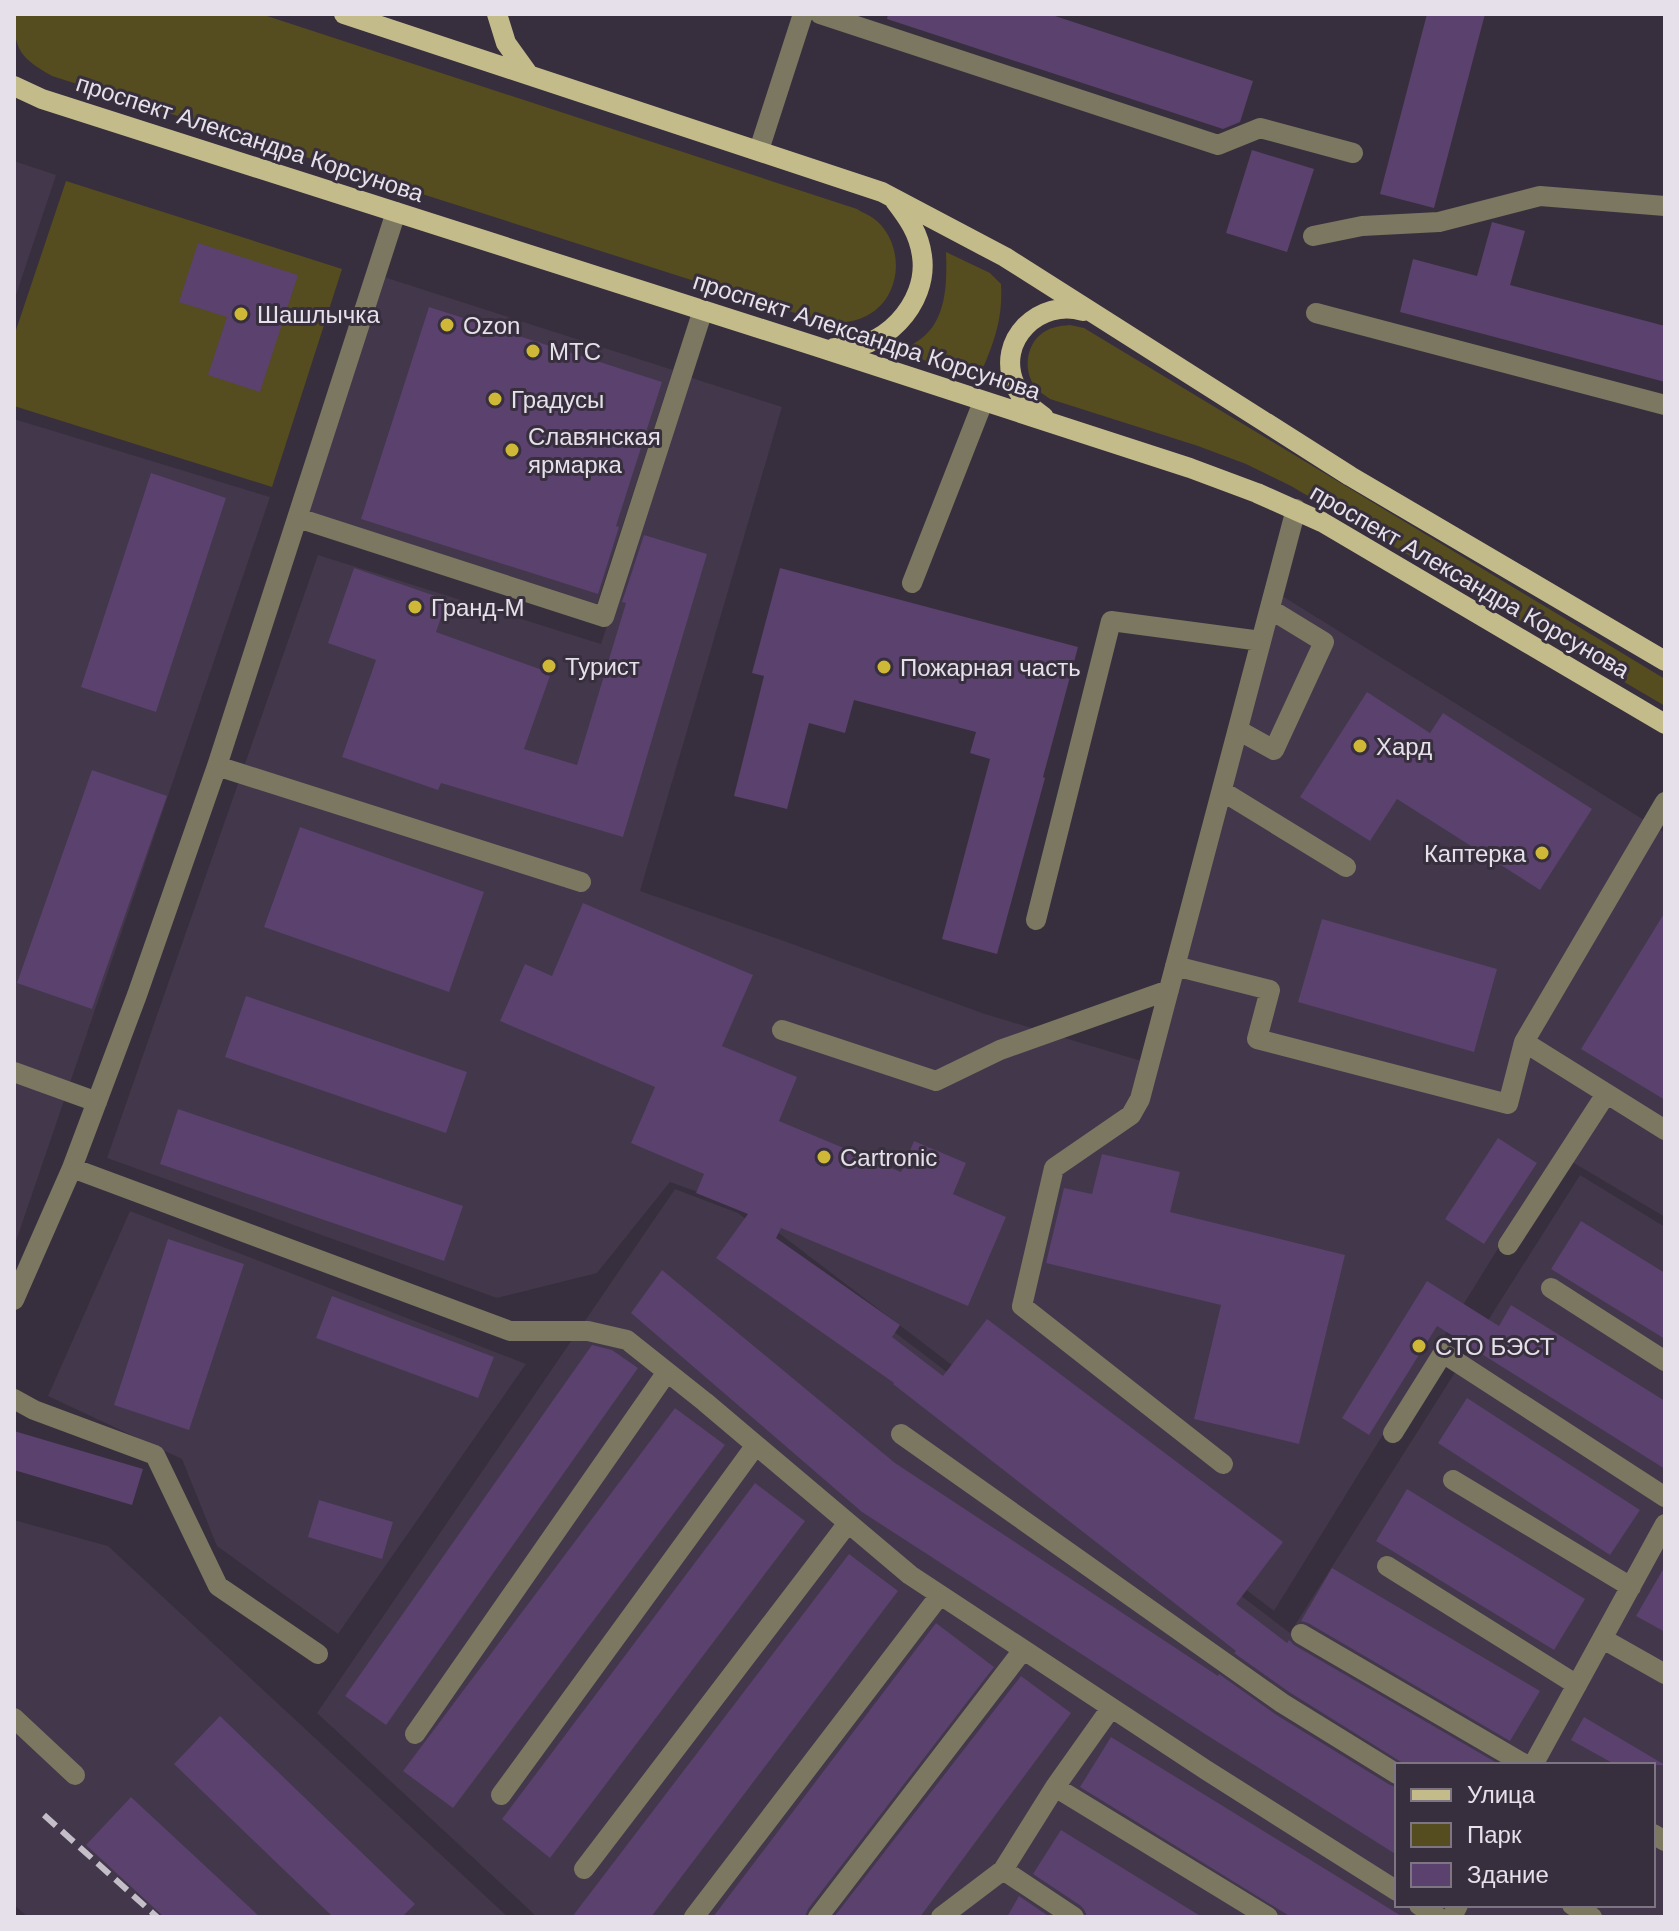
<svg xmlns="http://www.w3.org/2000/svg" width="1679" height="1931" font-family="Arial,sans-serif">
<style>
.built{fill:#42374b;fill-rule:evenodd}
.green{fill:#554c1f}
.building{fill:#5b416d}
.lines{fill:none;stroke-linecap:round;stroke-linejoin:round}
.minor{stroke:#7b7760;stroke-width:20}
.major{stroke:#c4bb8b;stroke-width:20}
.rail{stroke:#c4bec8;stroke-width:6;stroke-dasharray:16 8;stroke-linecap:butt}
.poi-dot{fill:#cfb837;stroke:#372f3d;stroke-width:3}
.labels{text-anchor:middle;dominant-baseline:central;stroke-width:6;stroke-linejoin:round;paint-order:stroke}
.street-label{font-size:24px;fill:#e5e0e9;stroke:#372f3d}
.poi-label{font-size:24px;fill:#e5e0e9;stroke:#372f3d;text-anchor:start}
</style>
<rect width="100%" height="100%" fill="#372f3d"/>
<path class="built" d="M 14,161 L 56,175 L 14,301 Z
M 384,277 L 673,370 L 597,604 L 307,511 Z
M 689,377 L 782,407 L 640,891 L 784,941 L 985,1014 L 1158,1066 L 1279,594 L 1665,833 L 1665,1217 L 1557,1153 L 1274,1611 L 750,1211 L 670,1182 L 597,1273 L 497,1298 L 107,1158 L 318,555 L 601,644 Z
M 14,419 L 270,497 L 14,1247 Z
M 1580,1175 L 1665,1227 L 1665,1917 L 537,1917 L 317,1713 L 675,1189 L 738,1213 L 1290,1633 ZM 1397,1765 L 1653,1765 L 1653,1905 L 1397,1905 Z
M 130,1211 L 526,1364 L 338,1634 L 217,1546 L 182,1459 L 48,1396 Z
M 14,1520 L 108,1546 L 508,1917 L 28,1917 L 14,1905 Z"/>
<path class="green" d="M 14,14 L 261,14 L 857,209 C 863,213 872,216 878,222 C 906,249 901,301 864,317 C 849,324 836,323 820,321 L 52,76 C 21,58 14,51 14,14 Z
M 66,181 L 342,269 L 272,487 L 14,406 L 14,336 Z
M 946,252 L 990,273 L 1001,284 C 1003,322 993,344 979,378 L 899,352 C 907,348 915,343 922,338 C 947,318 947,282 946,252 Z
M 1070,325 L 1084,328 L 1665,679 L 1665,706 L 1291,486 L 1246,464 L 1198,446 L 1050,399 C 1045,395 1039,392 1035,387 C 1024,372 1025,348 1040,335 C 1049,327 1059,326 1070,325 Z"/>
<path class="building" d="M 888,14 L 1049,14 L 1253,81 L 1240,122 L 1223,129 L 887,19 Z
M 1427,14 L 1485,14 L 1434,208 L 1380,194 Z
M 1252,150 L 1314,169 L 1287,252 L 1226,233 Z
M 1492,222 L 1525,231 L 1510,285 L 1665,326 L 1665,382 L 1400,312 L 1413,259 L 1477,276 Z
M 198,243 L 298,275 L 260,392 L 208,375 L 227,317 L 179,302 Z
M 429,307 L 662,382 L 616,526 L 619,527 L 598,594 L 361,519 Z
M 151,473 L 226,498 L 156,712 L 81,687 Z
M 644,535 L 707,554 L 623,837 L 441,783 L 438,790 L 342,757 L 376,660 L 328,643 L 354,568 L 447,600 L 436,632 L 551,673 L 524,749 L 577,765 L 626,603 L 622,602 Z
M 780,568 L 1078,647 L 1043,777 L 1045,778 L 997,954 L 942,939 L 990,759 L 970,753 L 976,732 L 854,700 L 845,733 L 809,723 L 787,809 L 734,796 L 764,676 L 752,673 Z
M 1367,692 L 1430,733 L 1443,713 L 1592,809 L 1540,890 L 1397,799 L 1370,841 L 1300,797 Z
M 92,770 L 167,796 L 92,1009 L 17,983 Z
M 300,827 L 484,892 L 449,992 L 264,927 Z
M 583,903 L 753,975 L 722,1046 L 797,1077 L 779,1121 L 901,1172 L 914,1141 L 966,1163 L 953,1194 L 1006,1217 L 968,1306 L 781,1228 L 776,1238 L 900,1325 L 892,1337 L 943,1376 L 987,1319 L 1283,1542 L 1236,1604 L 1287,1643 L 1289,1640 L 1294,1645 L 1497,1763 L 1496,1765 L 1406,1765 L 1289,1692 L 1234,1653 L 1236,1651 L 893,1384 L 894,1383 L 716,1258 L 748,1214 L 696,1193 L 704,1174 L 631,1143 L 655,1087 L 500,1021 L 525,964 L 552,976 Z
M 1665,912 L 1665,1100 L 1581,1049 Z
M 1322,919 L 1497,969 L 1474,1052 L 1298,1002 Z
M 246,996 L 467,1072 L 446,1133 L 225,1057 Z
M 178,1109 L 463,1206 L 444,1261 L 160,1164 Z
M 1498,1138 L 1537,1163 L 1484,1244 L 1445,1219 Z
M 1102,1154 L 1180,1172 L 1170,1212 L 1345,1255 L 1299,1444 L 1194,1419 L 1221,1305 L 1046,1263 L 1064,1188 L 1092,1194 Z
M 1581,1221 L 1665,1273 L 1665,1339 L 1551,1269 Z
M 168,1239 L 244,1264 L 189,1430 L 114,1405 Z
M 662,1270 L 895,1463 L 1218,1676 L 1219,1674 L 1275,1714 L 1390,1785 L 1397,1787 L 1397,1855 L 1205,1734 L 862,1512 L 631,1313 Z
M 1427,1281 L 1499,1326 L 1511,1305 L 1665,1401 L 1665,1469 L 1437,1326 L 1369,1435 L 1342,1418 Z
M 332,1296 L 494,1357 L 478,1398 L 316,1338 Z
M 592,1345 L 612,1350 L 638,1368 L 386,1725 L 345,1696 Z
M 1467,1398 L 1640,1510 L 1610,1555 L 1438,1443 Z
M 675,1408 L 725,1445 L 453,1808 L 403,1771 Z
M 14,1431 L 143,1469 L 132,1505 L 14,1470 Z
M 755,1483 L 805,1521 L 550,1858 L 502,1819 Z
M 1407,1489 L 1585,1599 L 1554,1650 L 1376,1541 Z
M 319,1500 L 393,1522 L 382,1559 L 308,1537 Z
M 849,1554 L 898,1591 L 651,1917 L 572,1917 Z
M 1665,1566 L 1665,1632 L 1636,1616 Z
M 1332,1568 L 1540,1691 L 1510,1741 L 1308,1623 L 1301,1621 Z
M 936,1623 L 994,1667 L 808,1909 L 805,1917 L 713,1917 Z
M 1021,1676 L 1071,1713 L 920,1917 L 834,1917 Z
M 220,1716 L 415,1904 L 402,1917 L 333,1917 L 174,1764 Z
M 1584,1717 L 1665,1765 L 1616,1765 L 1571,1740 Z
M 1111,1737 L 1403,1917 L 1291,1917 L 1080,1787 Z
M 131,1797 L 260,1917 L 164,1917 L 86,1845 Z
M 1061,1830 L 1202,1917 L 1087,1917 L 1085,1911 L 1081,1906 L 1033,1874 Z
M 1019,1896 L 1050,1917 L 1007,1917 Z"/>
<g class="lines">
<path class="minor" d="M 820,14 L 1218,145 L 1260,128 L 1353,153
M 759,150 L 803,14
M 1313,236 L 1362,226 L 1439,222 L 1540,196 L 1665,206
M 1316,313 L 1665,405
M 298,518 L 604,617 L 703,310
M 912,583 L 983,402
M 1238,730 L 1274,750 L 1324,642 L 1270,609
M 217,766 L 581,882
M 1222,791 L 1346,867
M 1665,802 L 1524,1042 L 1665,1130
M 1036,920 L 1111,621 L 1261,641
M 1175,966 L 1270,990 L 1257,1039 L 1508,1104 L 1524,1042
M 782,1030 L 936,1081 L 1000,1050 L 1169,990
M 14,1072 L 97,1102
M 72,1168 L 510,1331 L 588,1331 L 627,1340 L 705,1402 L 910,1575 L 1206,1770 L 1397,1891
M 1508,1245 L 1606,1094
M 1551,1288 L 1665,1361
M 14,1300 L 72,1168 L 137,995 L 217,766 L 396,212
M 14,1399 L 34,1410 L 155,1455 L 218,1586 L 318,1654
M 1393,1433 L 1443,1353 L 1665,1497
M 901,1434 L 1282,1703 L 1397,1774
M 1223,1464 L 1022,1306 L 1054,1168 L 1131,1115 L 1140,1099 L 1296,509
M 1453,1480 L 1631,1587
M 1387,1566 L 1577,1685
M 1301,1634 L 1526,1765
M 1603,1639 L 1665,1674
M 14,1718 L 75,1775
M 415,1734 L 667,1372
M 1533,1765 L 1665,1524
M 1055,1787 L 1268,1917
M 501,1795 L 756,1445
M 1653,1834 L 1665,1841
M 584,1869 L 848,1523
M 1003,1870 L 1074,1917
M 1419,1905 L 1438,1917
M 1572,1905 L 1592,1917
M 694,1917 L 940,1595
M 818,1917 L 1023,1650
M 941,1917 L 1003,1870 L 1055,1787 L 1111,1708
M 1452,1917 L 1458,1905"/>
<path class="major" d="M 344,14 L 882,192 L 1005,257 L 1350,476 L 1665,661
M 497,14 L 506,43 L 529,75
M 14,86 L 42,99 L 815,346 L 1190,468 L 1257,493 L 1322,522 L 1665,724
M 834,348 C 882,353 929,304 922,256 C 919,233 908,218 895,201
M 1044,417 C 1032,409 1021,399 1015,385 C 995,340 1040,298 1083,311"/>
<path class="rail" d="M 44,1815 L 157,1917"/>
</g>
<g class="poi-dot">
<circle cx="241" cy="314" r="8"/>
<circle cx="447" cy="325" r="8"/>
<circle cx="533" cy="351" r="8"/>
<circle cx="495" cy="399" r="8"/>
<circle cx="512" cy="450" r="8"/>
<circle cx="415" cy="607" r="8"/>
<circle cx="549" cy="666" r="8"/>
<circle cx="884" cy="667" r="8"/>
<circle cx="1360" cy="746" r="8"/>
<circle cx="1542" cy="853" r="8"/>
<circle cx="824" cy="1157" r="8"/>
<circle cx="1419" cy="1346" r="8"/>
</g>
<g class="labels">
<g class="street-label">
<text transform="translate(250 138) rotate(18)">проспект Александра Корсунова</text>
<text transform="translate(867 336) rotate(18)">проспект Александра Корсунова</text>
<text transform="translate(1470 581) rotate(30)">проспект Александра Корсунова</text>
</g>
<g class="poi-label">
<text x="257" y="314">Шашлычка</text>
<text x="463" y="325">Ozon</text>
<text x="549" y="351">МТС</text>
<text x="511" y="399">Градусы</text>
<text x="528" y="436">Славянская<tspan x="528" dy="28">ярмарка</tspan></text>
<text x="431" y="607">Гранд-М</text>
<text x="565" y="666">Турист</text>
<text x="900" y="667">Пожарная часть</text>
<text x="1376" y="746">Хард</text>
<text x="1526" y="853" text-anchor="end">Каптерка</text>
<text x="840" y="1157">Cartronic</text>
<text x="1435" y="1346">СТО БЭСТ</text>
</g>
</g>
<rect width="1679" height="1931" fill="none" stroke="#e5e0e9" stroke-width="32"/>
<rect x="1395" y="1763" width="260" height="144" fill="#372f3d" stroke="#7d7682" stroke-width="2"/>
<rect x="1411" y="1789" width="40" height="12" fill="#c4bb8b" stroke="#7d7682" stroke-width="2"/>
<text x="1467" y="1803" font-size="24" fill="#e5e0e9">Улица</text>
<rect x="1411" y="1823" width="40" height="24" fill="#554c1f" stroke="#7d7682" stroke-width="2"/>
<text x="1467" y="1843" font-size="24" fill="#e5e0e9">Парк</text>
<rect x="1411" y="1863" width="40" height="24" fill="#5b416d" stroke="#7d7682" stroke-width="2"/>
<text x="1467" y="1883" font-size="24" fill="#e5e0e9">Здание</text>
</svg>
